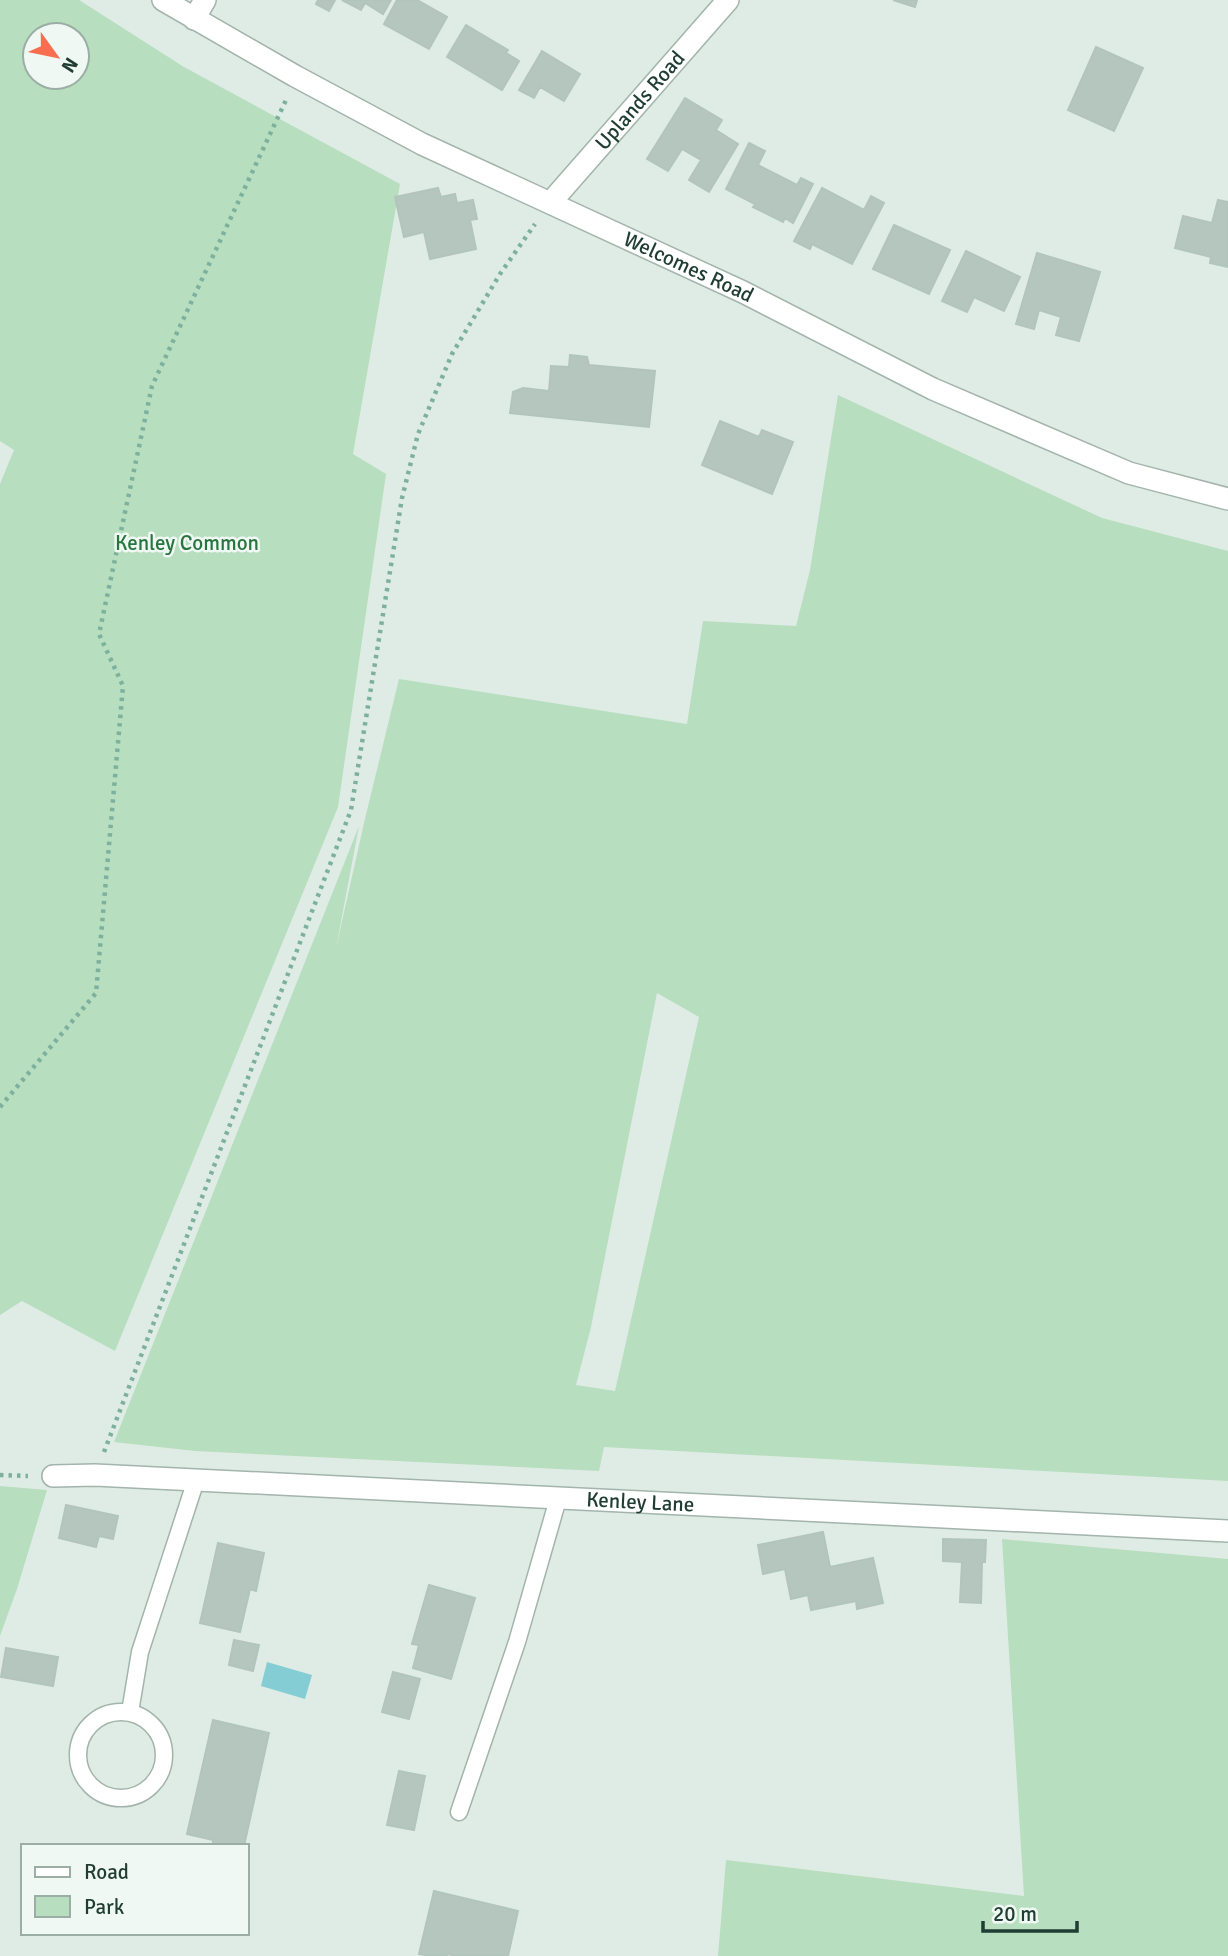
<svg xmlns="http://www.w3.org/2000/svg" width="1228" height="1956" font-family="Signika,sans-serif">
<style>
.green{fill:#b7debf;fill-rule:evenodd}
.water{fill:#84cdd4}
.building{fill:#b5c6be;stroke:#b2c5bc;stroke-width:2}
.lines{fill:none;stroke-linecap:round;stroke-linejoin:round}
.service-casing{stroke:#a2b4ac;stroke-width:19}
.minor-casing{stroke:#a2b4ac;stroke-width:24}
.path{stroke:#7eb19d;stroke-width:4.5;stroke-dasharray:3.5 5;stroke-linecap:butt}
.service{stroke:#fff;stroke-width:16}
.minor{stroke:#fff;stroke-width:21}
.labels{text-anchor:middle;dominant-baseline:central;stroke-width:5;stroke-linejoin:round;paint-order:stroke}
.street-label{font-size:21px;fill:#1f3d33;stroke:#f0f8f3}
.park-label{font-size:21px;fill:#287540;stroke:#f0f8f3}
</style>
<rect width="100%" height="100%" fill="#dfece5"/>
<path class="green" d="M 0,0 L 79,0 L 184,67 L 400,184 L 353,454 L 386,474 L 338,807 L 115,1351 L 22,1301 L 0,1315 L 0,484 L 14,450 L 0,441 ZM 35,35 L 77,35 L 77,77 L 35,77 Z
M 838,395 L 1102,518 L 1228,551 L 1228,1481 L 604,1447 L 599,1471 L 195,1451 L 114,1442 L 359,826 L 336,948 L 364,823 L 399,679 L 687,724 L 703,621 L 796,626 L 810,570 ZM 657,993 L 699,1017 L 615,1391 L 576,1385 L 591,1327 Z
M 0,1486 L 47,1490 L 17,1589 L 0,1636 Z
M 1002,1539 L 1228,1559 L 1228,1956 L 718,1956 L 726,1860 L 1024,1896 Z"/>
<path class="water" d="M 267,1662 L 312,1675 L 305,1699 L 261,1686 Z"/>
<path class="building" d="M 318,0 L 335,0 L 329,11 L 316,4 Z
M 342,0 L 391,0 L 383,14 L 365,3 L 361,10 Z
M 397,0 L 417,0 L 447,17 L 429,49 L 384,24 Z
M 893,0 L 917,0 L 915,7 Z
M 466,25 L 508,50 L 506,53 L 519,61 L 502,90 L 447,57 Z
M 1096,47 L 1143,68 L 1114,131 L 1068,110 Z
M 542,51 L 580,74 L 564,101 L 540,87 L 534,98 L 519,90 Z
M 685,98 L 722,120 L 716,130 L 738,144 L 709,192 L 689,180 L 701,160 L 682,149 L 668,171 L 647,159 Z
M 749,143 L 765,151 L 758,165 L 797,185 L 801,178 L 813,184 L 793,223 L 785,218 L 783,222 L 753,207 L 755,204 L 726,189 Z
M 438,188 L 441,197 L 455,194 L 457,203 L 473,200 L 477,219 L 470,220 L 476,249 L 430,259 L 424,232 L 404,237 L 395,197 Z
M 822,188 L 864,210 L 871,196 L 884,203 L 852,264 L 812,244 L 810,249 L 794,241 Z
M 1218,200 L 1228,202 L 1228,267 L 1210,263 L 1211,257 L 1175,248 L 1183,216 L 1212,223 Z
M 894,225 L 950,250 L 929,294 L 873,269 Z
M 966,251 L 1020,277 L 1004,311 L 974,297 L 967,312 L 942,301 Z
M 1037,253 L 1100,272 L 1079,341 L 1056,335 L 1061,317 L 1039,310 L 1034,329 L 1016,324 Z
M 570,355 L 587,357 L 589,365 L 655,371 L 649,427 L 510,413 L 513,392 L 523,388 L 549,391 L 551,366 L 569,367 Z
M 720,421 L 759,437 L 762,430 L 793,442 L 772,494 L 702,465 Z
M 66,1505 L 118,1516 L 113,1539 L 99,1536 L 96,1547 L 59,1538 Z
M 823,1532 L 830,1567 L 873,1558 L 883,1603 L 857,1609 L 856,1601 L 811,1610 L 808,1595 L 791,1599 L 785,1569 L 763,1574 L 758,1545 Z
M 943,1539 L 986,1540 L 985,1562 L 982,1562 L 981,1603 L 960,1602 L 962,1562 L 943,1561 Z
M 218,1543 L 264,1553 L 256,1591 L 250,1589 L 240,1632 L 200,1623 Z
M 429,1585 L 475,1598 L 451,1679 L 413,1668 L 419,1645 L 412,1644 Z
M 234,1640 L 259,1645 L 253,1671 L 229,1665 Z
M 6,1648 L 58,1657 L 53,1686 L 1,1677 Z
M 393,1672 L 420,1679 L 409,1719 L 382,1712 Z
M 213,1720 L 269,1733 L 244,1846 L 213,1846 L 213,1840 L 187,1834 Z
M 399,1771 L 425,1776 L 414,1830 L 387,1825 Z
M 434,1891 L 518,1911 L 508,1956 L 457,1956 L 447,1954 L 447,1956 L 430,1956 L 419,1954 Z"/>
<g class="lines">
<defs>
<path id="service" d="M78 1755a43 43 0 1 1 86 0a43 43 0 1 1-86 0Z
M 130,1712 L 140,1652 L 196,1480
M 459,1812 L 517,1642 L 558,1499"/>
<g id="minor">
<path id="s1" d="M 163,0 L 295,76 L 422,144 L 743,292 L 933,389 L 1129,473 L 1228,499"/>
<path d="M 194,19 L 205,0"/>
<path id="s2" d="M 551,202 L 728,0"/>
<path id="s3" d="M 53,1476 L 95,1475 L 1228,1531"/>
</g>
</defs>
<use href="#service" class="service-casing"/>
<use href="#minor" class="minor-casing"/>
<path class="path" d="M 0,1107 L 96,993 L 123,686 L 99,634 L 152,386 L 286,100
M 104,1452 L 351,810 L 402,498 L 418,434 L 452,354 L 500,274 L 535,224
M 0,1475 L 28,1476"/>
<use href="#service" class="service"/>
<use href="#minor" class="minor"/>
</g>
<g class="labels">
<g class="street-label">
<text stroke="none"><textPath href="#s2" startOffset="135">Uplands Road</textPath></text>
<text stroke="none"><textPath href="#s1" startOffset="590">Welcomes Road</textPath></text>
<text stroke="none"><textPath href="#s3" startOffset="588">Kenley Lane</textPath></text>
</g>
<g class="park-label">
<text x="187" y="543">Kenley Common</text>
</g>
</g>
<rect x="21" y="1844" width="228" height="91" fill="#f0f8f3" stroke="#9cada6" stroke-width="2"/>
<rect x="35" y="1867" width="35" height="10" fill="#ffffff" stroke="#9cada6" stroke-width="2"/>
<text x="84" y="1879" font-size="21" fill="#1f3d33">Road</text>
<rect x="35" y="1896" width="35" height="21" fill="#b7debf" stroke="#9cada6" stroke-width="2"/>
<text x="84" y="1914" font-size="21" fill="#1f3d33">Park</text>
<g transform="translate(56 56) rotate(123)"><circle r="33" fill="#f0f8f3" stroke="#9cada6" stroke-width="2"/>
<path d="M0-5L12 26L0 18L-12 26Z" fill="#f96d50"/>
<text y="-10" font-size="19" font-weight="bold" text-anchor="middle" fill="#1f3d33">N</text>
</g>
<path d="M983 1921v10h94v-10" fill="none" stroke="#1f3d33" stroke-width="3.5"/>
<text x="993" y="1921" font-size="21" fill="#1f3d33" stroke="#f0f8f3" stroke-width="5" paint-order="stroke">20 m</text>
</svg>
